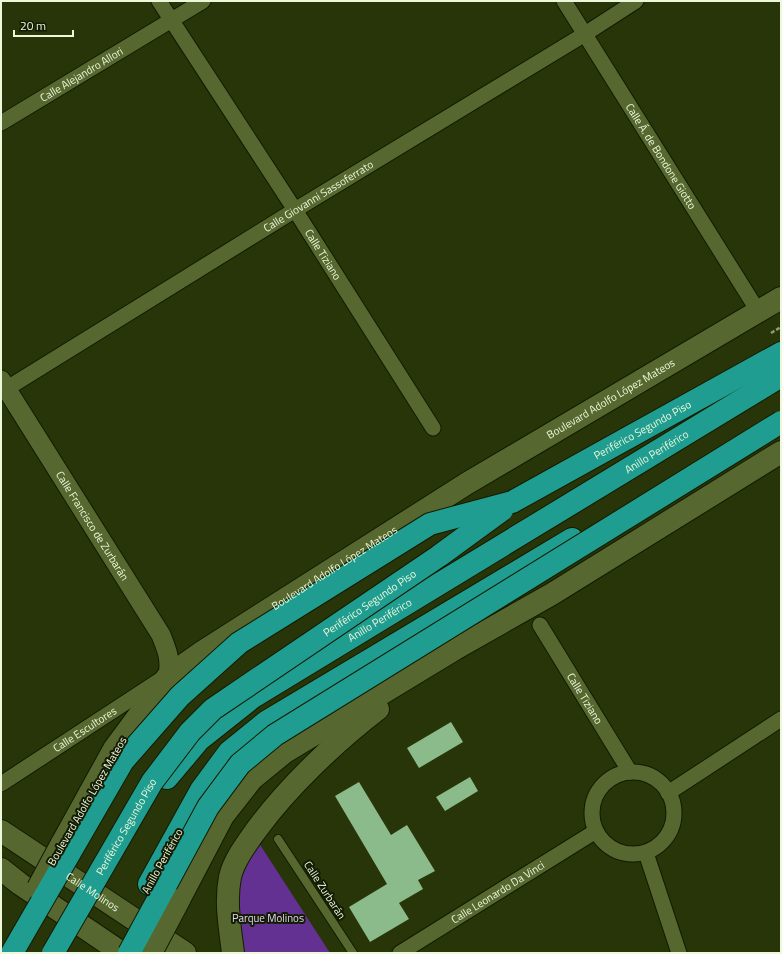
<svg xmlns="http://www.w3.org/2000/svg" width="782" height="954" font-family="'Titillium Web',sans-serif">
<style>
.green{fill:#633191}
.building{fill:#8bbb8b}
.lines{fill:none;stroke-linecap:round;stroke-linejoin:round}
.service-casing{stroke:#131b00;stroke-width:10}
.minor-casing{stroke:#131b00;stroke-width:17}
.tertiary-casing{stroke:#131b00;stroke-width:21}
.secondary-casing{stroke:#131b00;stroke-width:24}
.motorway-casing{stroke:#131b00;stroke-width:24}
.path{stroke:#8f9b75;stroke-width:2.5;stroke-dasharray:4 2;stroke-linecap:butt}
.service{stroke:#56682f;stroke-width:8}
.minor{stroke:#56682f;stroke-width:15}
.tertiary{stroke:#56682f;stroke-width:19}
.secondary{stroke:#56682f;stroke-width:22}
.motorway{stroke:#209d91;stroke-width:22}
.secondary-bridge-casing{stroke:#131b00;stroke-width:24;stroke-linecap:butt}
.motorway-bridge-casing{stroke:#131b00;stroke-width:24;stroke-linecap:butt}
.secondary-bridge{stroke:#56682f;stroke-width:22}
.motorway-bridge{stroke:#209d91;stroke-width:22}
.labels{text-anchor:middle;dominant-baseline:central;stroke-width:4;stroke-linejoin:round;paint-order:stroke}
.street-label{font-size:11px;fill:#ecf8d9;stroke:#131b04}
.park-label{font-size:11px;fill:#e1d5f0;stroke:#131b04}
</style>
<rect width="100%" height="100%" fill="#283508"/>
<path class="green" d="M 257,840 L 330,953 L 239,953 L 233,906 L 248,851 Z"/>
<path class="building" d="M 451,722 L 463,742 L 419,768 L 407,748 Z
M 470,777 L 478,791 L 445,811 L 436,797 Z
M 359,782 L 391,835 L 407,825 L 435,871 L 418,880 L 423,889 L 399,903 L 409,919 L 370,942 L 349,907 L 387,884 L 335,796 Z"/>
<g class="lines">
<defs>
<path id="service" d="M 278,839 L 353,953"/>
<g id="minor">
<path id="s1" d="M 159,1 L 295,210 L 433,428"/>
<path id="s2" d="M 564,1 L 758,311"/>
<path id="s3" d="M 1,123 L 203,1"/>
<path id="s4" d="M 6,389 L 295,210 L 585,34 L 636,1"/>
<path id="s5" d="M 540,625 L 630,772"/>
<circle cx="633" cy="813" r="41"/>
<path id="s6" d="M 1,784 L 160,680"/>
<path d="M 668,793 L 781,719"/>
<path d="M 646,853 L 679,953"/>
<path id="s7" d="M 400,953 L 596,831"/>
</g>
<g id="tertiary">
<path id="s8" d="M 1,380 L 161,635 C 167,650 171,659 168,676"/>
</g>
<g id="secondary">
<path id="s9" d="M 1,831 L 185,953"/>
<path id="s10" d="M 61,845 L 114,749 L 168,676 L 202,652 L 466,484 L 781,298"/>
<path d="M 1,869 L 20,884 L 122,953"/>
<path d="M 179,900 L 223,816 L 252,779 L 285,752 L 455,649 L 552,594 L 781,452"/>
<path d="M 233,953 C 230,928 225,902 230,877 C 234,860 247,843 257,829 C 289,786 335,742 378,709"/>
</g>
<g id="motorway">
<path id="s11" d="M 512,502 L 781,353"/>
<path id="s12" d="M 167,778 L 199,740 L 253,697 L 781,376"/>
<path d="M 149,884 L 201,790 L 229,752 L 266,722 L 572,539"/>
</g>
</defs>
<use href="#service" class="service-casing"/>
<use href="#minor" class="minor-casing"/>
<use href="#tertiary" class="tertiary-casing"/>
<use href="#secondary" class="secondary-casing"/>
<use href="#motorway" class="motorway-casing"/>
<path class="path" d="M 771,333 L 781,327"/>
<use href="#service" class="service"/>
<use href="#minor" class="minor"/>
<use href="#tertiary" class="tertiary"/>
<use href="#secondary" class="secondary"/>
<use href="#motorway" class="motorway"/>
<defs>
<path id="secondary-bridge" d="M 38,888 L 61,845
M 151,953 L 179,900"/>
<g id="motorway-bridge">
<path d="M 12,953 L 123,761 L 180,696 L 239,643 L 430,524 L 512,502"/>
<path id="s13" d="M 53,953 L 152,782 L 190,732 L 213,709 L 439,556 L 502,510"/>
<path d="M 129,953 L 208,807 L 240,764 L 275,735 L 781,422"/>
</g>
</defs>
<use href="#secondary-bridge" class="secondary-bridge-casing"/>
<use href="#motorway-bridge" class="motorway-bridge-casing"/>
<use href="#secondary-bridge" class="secondary-bridge"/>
<use href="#motorway-bridge" class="motorway-bridge"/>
</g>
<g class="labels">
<g class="street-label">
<text stroke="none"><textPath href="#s3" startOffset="94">Calle Alejandro Allori</textPath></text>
<text stroke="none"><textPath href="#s2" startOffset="183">Calle Á. de Bondone Giotto</textPath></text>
<text stroke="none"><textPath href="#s4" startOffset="367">Calle Giovanni Sassoferrato</textPath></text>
<text stroke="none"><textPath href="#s1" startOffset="302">Calle Tiziano</textPath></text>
<text stroke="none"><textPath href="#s10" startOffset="723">Boulevard Adolfo López Mateos</textPath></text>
<text stroke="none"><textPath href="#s11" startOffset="149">Periférico Segundo Piso</textPath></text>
<text stroke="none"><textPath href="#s12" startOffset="591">Anillo Periférico</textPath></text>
<text stroke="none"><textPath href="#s8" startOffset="172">Calle Francisco de Zurbarán</textPath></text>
<text stroke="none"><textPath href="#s10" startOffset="399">Boulevard Adolfo López Mateos</textPath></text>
<text stroke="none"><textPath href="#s13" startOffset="482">Periférico Segundo Piso</textPath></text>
<text stroke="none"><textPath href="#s12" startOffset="267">Anillo Periférico</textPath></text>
<text stroke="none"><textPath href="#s5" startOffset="86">Calle Tiziano</textPath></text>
<text stroke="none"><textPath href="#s6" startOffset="100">Calle Escultores</textPath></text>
<text transform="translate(87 801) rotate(-60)">Boulevard Adolfo López Mateos</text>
<text stroke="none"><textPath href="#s13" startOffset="146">Periférico Segundo Piso</textPath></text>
<text transform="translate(162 861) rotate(-61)">Anillo Periférico</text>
<text transform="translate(325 890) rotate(57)">Calle Zurbarán</text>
<text stroke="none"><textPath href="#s9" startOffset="110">Calle Molinos</textPath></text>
<text stroke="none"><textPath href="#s7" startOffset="115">Calle Leonardo Da Vinci</textPath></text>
</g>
<g class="park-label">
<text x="268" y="918">Parque Molinos</text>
</g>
</g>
<rect width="782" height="954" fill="none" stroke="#ecf8d9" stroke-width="4"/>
<path d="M14 30v6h59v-6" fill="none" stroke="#ecf8d9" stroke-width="2"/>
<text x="20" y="30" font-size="12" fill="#ecf8d9" stroke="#131b04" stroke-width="3" paint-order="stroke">20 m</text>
</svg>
